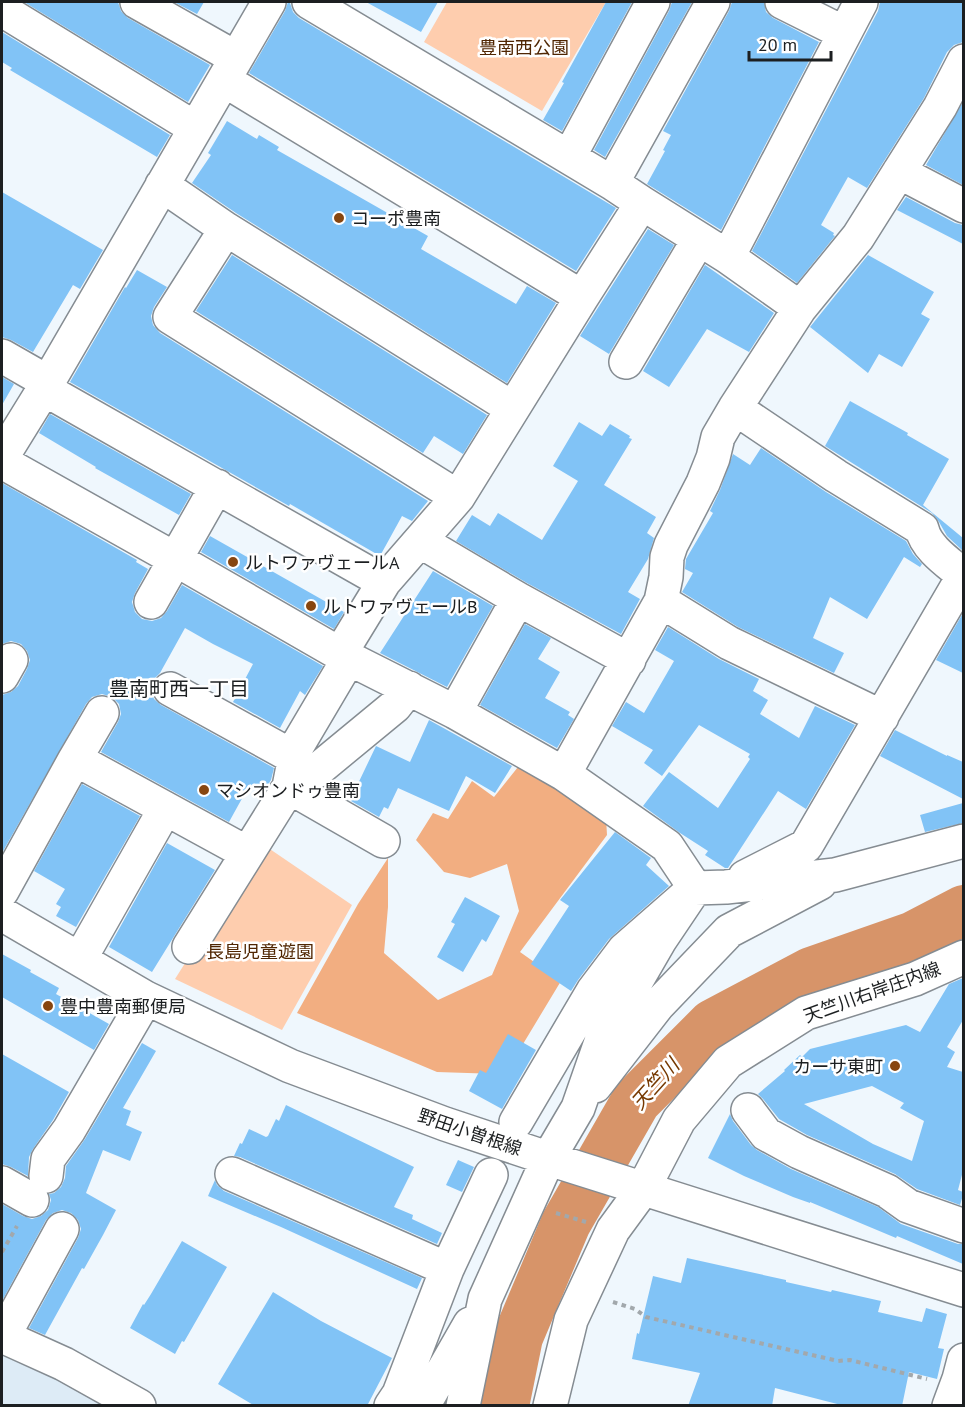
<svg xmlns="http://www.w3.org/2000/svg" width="965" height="1407" font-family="'PT Sans','Noto Sans JP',sans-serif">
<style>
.built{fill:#ddebf6}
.green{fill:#fecdae}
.forest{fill:#f2ae81}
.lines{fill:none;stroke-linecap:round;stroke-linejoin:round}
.river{stroke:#d79469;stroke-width:50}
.building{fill:#81c3f6;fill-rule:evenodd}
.minor-casing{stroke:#858c92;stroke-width:36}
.path{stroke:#a2a8ac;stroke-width:4;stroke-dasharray:4.5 4.5;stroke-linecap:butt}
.minor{stroke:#fff;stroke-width:33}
.poi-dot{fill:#874610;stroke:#fff;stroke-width:2}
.labels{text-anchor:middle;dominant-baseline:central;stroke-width:5;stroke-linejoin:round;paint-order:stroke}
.park-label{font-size:18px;fill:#502602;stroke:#fff}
.poi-label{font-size:18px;fill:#1c1f21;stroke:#fff;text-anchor:start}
.street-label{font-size:18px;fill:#1c1f21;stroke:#fff}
.neighbourhood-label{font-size:20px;fill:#1c1f21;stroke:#fff}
.water-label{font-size:20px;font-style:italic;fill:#763901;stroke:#fff}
</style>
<rect width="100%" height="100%" fill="#eff7fd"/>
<path class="built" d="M 2,1351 L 8,1352 L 103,1405 L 2,1406 Z"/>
<path class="green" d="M 447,2 L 606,2 L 542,111 L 424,42 Z
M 261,843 L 352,905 L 282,1030 L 175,979 Z"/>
<path class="forest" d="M 522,762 L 606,818 L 607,835 L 520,952 L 561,981 L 517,1054 L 498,1074 L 437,1072 L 297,1013 L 358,904 L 388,858 L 388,907 L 384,953 L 438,1000 L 492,975 L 519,911 L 507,864 L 470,878 L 444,872 L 416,840 L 433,813 L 448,819 L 472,781 L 494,797 Z"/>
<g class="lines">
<path class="river" d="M 504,1406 L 518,1337 L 566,1223 L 636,1101 L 713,1024 L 811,972 L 914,936 L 964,910"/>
</g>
<path class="building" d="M 24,2 L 118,2 L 121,11 L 128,18 L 210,65 L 188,102 Z
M 174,2 L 204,2 L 197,14 Z
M 288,2 L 290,3 L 293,12 L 299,18 L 616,208 L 576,271 L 249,73 L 285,11 Z
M 366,2 L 438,2 L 421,32 Z
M 606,2 L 632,2 L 562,131 L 543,120 L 564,83 L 562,82 Z
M 672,2 L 692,2 L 605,157 L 594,150 L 669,11 Z
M 732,2 L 764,2 L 766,12 L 773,18 L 819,42 L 721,230 L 647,184 L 665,151 L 663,150 L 671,135 L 663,131 L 729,11 Z
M 880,2 L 963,2 L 963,42 L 954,45 L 947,52 L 924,98 L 867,188 L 848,177 L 821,225 L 834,233 L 833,235 L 835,236 L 797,283 L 752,251 L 878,11 Z
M 2,32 L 170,135 L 157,157 L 10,70 L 12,68 L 2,62 Z
M 963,102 L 963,185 L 926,165 Z
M 227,121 L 257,139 L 259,135 L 279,147 L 277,150 L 428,236 L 421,249 L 516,304 L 527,286 L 556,303 L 507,383 L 236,213 L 192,183 L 211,155 L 208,153 Z
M 2,192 L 103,250 L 80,289 L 73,285 L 33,352 L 11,340 L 2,337 Z
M 906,197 L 955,223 L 963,225 L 963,244 L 897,210 Z
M 648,229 L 674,245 L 609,354 L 580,336 Z
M 232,255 L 487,415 L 463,454 L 434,436 L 423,453 L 196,311 Z
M 868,255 L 934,292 L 921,314 L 930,319 L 902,367 L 879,354 L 868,373 L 810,327 Z
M 705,265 L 774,313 L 749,352 L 707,329 L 669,387 L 643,371 Z
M 137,270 L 167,287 L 154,307 L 151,316 L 153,325 L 160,333 L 428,501 L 412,521 L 402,516 L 380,556 L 290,504 L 289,506 L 70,382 L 125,287 L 126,288 Z
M 2,377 L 14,384 L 2,405 Z
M 850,401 L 908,433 L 907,435 L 949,459 L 923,505 L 963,538 L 963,551 L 947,536 L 939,522 L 932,513 L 825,446 Z
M 50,414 L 191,494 L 179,515 L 95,468 L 96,467 L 39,433 Z
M 579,422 L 602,436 L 610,424 L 630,436 L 629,438 L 632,439 L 604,485 L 656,517 L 647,533 L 654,538 L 648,559 L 628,592 L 640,599 L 621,634 L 527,583 L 456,541 L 472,515 L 490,526 L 498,513 L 542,540 L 578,481 L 553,466 Z
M 761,448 L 826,492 L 906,541 L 913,554 L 922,564 L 920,567 L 904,557 L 867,619 L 830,597 L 813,638 L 844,653 L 834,673 L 738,627 L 682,592 L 693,573 L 685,569 L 686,559 L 713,513 L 710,511 L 720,490 L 733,454 L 750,465 Z
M 2,483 L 137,560 L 136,562 L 148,569 L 135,593 L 132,602 L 135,612 L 142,619 L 152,621 L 161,618 L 167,611 L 182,585 L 323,666 L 305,695 L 300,691 L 280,728 L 233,702 L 253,664 L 213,644 L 185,628 L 160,673 L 153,680 L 151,690 L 154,699 L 161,705 L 274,768 L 271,780 L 264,791 L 250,784 L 229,822 L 101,752 L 118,722 L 121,714 L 119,704 L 112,697 L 102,694 L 92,697 L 86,704 L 2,853 L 2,695 L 11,692 L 18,686 L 27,669 L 30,660 L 27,651 L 21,644 L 11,641 L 2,644 Z
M 210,536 L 344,612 L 334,629 L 201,552 Z
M 433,571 L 493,606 L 447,687 L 380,653 Z
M 963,613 L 963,673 L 936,660 Z
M 525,624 L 551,638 L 538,659 L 560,672 L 545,698 L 570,712 L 568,715 L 574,719 L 557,748 L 480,705 Z
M 668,627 L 719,659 L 759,679 L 753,691 L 768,700 L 760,714 L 799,738 L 815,706 L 855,725 L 806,809 L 778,791 L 728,868 L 725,868 L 705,855 L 708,851 L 680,833 L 643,806 L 669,772 L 718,808 L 750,759 L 748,757 L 750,754 L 699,725 L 662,776 L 644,763 L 653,750 L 612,726 L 626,702 L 644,713 L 674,661 L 655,650 Z
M 429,720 L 512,766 L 495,793 L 466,776 L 449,811 L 398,788 L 388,809 L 384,807 L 379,817 L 351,801 L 355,793 L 354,792 L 376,746 L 410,762 Z
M 895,730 L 947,756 L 947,755 L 963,762 L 963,799 L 880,756 Z
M 82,784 L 140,816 L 76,927 L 56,916 L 61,907 L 56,904 L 65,889 L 34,871 Z
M 963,803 L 963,823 L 925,832 L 920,815 Z
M 615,832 L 651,858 L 646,865 L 669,886 L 609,939 L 578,980 L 571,991 L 531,964 L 569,906 L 560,900 Z
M 167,843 L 215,870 L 152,972 L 109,947 Z
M 465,897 L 500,916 L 486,942 L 482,939 L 463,972 L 437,957 L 455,924 L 451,922 Z
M 2,954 L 31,970 L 30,972 L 59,988 L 56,994 L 109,1024 L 94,1050 L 2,997 Z
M 963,978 L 963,1020 L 947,1047 L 955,1052 L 947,1067 L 963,1072 L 963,1171 L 958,1190 L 963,1192 L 963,1195 L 960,1205 L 917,1189 L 895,1174 L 807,1135 L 779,1119 L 763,1099 L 758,1094 L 785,1071 L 784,1070 L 800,1055 L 802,1057 L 810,1049 L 906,1025 L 920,1032 L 949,984 ZM 872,1086 L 904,1103 L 900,1108 L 924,1121 L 912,1161 L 873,1144 L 804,1104 Z
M 508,1034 L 536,1050 L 502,1109 L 469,1091 L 480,1070 L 486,1073 Z
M 142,1043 L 156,1051 L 123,1108 L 131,1111 L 126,1125 L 142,1132 L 130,1161 L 103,1150 L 86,1193 L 116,1210 L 103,1235 L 84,1269 L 82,1268 L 45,1335 L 29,1328 L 78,1238 L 81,1229 L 78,1220 L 71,1213 L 62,1210 L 53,1213 L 46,1220 L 2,1301 L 2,1204 L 23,1216 L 32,1219 L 41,1216 L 48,1210 L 51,1200 L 49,1194 L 54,1193 L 61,1187 L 65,1178 L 66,1166 L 85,1139 Z
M 2,1054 L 69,1092 L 53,1120 L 33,1149 L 29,1157 L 28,1176 L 11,1167 L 2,1164 Z
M 286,1105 L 414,1167 L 394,1207 L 413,1215 L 412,1219 L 442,1233 L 437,1244 L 240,1157 L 234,1156 L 240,1143 L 242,1144 L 249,1129 L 266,1137 L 268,1136 L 276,1119 L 279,1121 Z
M 730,1114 L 733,1121 L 751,1145 L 757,1150 L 791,1169 L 878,1207 L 901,1224 L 958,1244 L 963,1244 L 963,1264 L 897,1236 L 896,1238 L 810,1202 L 810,1203 L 793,1197 L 744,1176 L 708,1158 Z
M 458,1160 L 474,1167 L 462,1192 L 446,1185 Z
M 215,1180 L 217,1185 L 224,1191 L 422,1278 L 417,1289 L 281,1227 L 208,1196 Z
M 182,1241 L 227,1267 L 184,1342 L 182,1341 L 175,1354 L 130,1328 L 143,1304 L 144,1305 L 151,1294 Z
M 687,1258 L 786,1280 L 786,1282 L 831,1292 L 832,1290 L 881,1301 L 878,1312 L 922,1322 L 926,1308 L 947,1314 L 938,1348 L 944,1349 L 937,1379 L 909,1372 L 902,1406 L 845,1406 L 775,1388 L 772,1406 L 688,1406 L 700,1373 L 632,1359 L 637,1333 L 639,1334 L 653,1276 L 681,1283 Z
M 273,1292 L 321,1321 L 392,1358 L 367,1406 L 255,1406 L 218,1384 Z"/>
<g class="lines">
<defs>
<path id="minor" d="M 137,2 L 236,58
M 309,2 L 612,183 L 642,203 L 728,257 L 800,308
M 782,2 L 844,33
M 2,10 L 195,128
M 224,80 L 582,297
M 569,157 L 653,2
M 899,172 L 964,206
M 612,183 L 713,2
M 162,185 L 226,229
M 728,257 L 861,2
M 2,356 L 37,376 L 44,389 L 384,582
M 626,362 L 699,239
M 735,408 L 836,476 L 922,529 C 926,548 949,563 963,575
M 2,457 L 44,389 L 269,2
M 2,462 L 175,559 L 340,654 L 455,712 L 564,774
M 458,497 L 170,317 L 226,229 L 512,408
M 420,541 L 518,599 L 629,660
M 661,601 L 729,643 L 882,717
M 151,602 L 217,486
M 340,654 L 384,582 L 458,497 L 582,297 L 642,203
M 349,658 L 297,746 L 289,787 L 315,772 L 395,706 L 409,688
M 2,676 L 11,660
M 170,689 L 295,758
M 455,712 L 518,599
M 75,759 L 102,713
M 745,877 L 806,846 L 964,575
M 2,891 L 75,759 L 247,853
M 2,914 L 146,998 L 290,1066 L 445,1124 L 562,1163 L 964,1290
M 189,947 L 289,787 L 383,841
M 80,959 L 165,809
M 595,1086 L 658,1005 L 729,931 L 820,883
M 748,1110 L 766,1134 L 799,1152 L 887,1191 L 908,1206 L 964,1226
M 516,1122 L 593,991 L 624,950 L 695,888 L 667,846 L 564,774 L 661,601 L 666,577 L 667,557 L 671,545 L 703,483 L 713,458 L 718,437 L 735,408 L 800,308 L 858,237 L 940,107 L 964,61
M 232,1174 L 447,1269
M 46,1176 L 48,1159 L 69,1130 L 146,998
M 2,1183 L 32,1200
M 2,1336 L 64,1364 L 139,1406
M 3,1337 L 62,1229
M 391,1406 L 399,1394 L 447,1269 L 491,1175
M 423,1406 L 470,1324
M 463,1406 L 485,1299 L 548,1159 L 578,1108 L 601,1042 L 660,940 L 695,888 L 726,887 L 835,875 L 964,841
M 550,1406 L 571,1320 L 613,1230 L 643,1189 L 679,1120 L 728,1062 L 806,1013 L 915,979 L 964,957
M 949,1406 L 959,1379 L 964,1360"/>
</defs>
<use href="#minor" class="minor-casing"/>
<path class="path" d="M 556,1213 L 586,1222
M 2,1252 L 17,1226
M 613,1302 L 635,1309 L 646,1317 L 838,1361 L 850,1360 L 927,1379"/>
<use href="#minor" class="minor"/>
</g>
<g class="poi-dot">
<circle cx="339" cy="218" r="6"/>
<circle cx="233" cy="562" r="6"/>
<circle cx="311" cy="606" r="6"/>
<circle cx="204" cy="790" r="6"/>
<circle cx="48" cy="1006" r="6"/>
<circle cx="895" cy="1066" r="6"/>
</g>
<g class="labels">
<g class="park-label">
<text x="524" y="47">豊南西公園</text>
<text x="260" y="951">長島児童遊園</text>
</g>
<g class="poi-label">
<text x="351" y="218">コーポ豊南</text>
<text x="245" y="562">ルトワァヴェールA</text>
<text x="323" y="606">ルトワァヴェールB</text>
<text x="216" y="790">マシオンドゥ豊南</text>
<text x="60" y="1006">豊中豊南郵便局</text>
<text x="883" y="1066" text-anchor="end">カーサ東町</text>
</g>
<g class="street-label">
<text transform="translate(872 992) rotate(-20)">天竺川右岸庄内線</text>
<text transform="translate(470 1132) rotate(19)">野田小曽根線</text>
</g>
<g class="neighbourhood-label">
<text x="179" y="689">豊南町西一丁目</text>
</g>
<g class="water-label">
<text transform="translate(655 1084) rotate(-48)">天竺川</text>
</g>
</g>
<rect width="965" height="1407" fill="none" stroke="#1c1f21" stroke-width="6"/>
<path d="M749 51v9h82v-9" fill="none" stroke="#1c1f21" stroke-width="3"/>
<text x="758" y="51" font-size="18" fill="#1c1f21" stroke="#ffffff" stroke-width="4.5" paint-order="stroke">20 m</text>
</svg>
